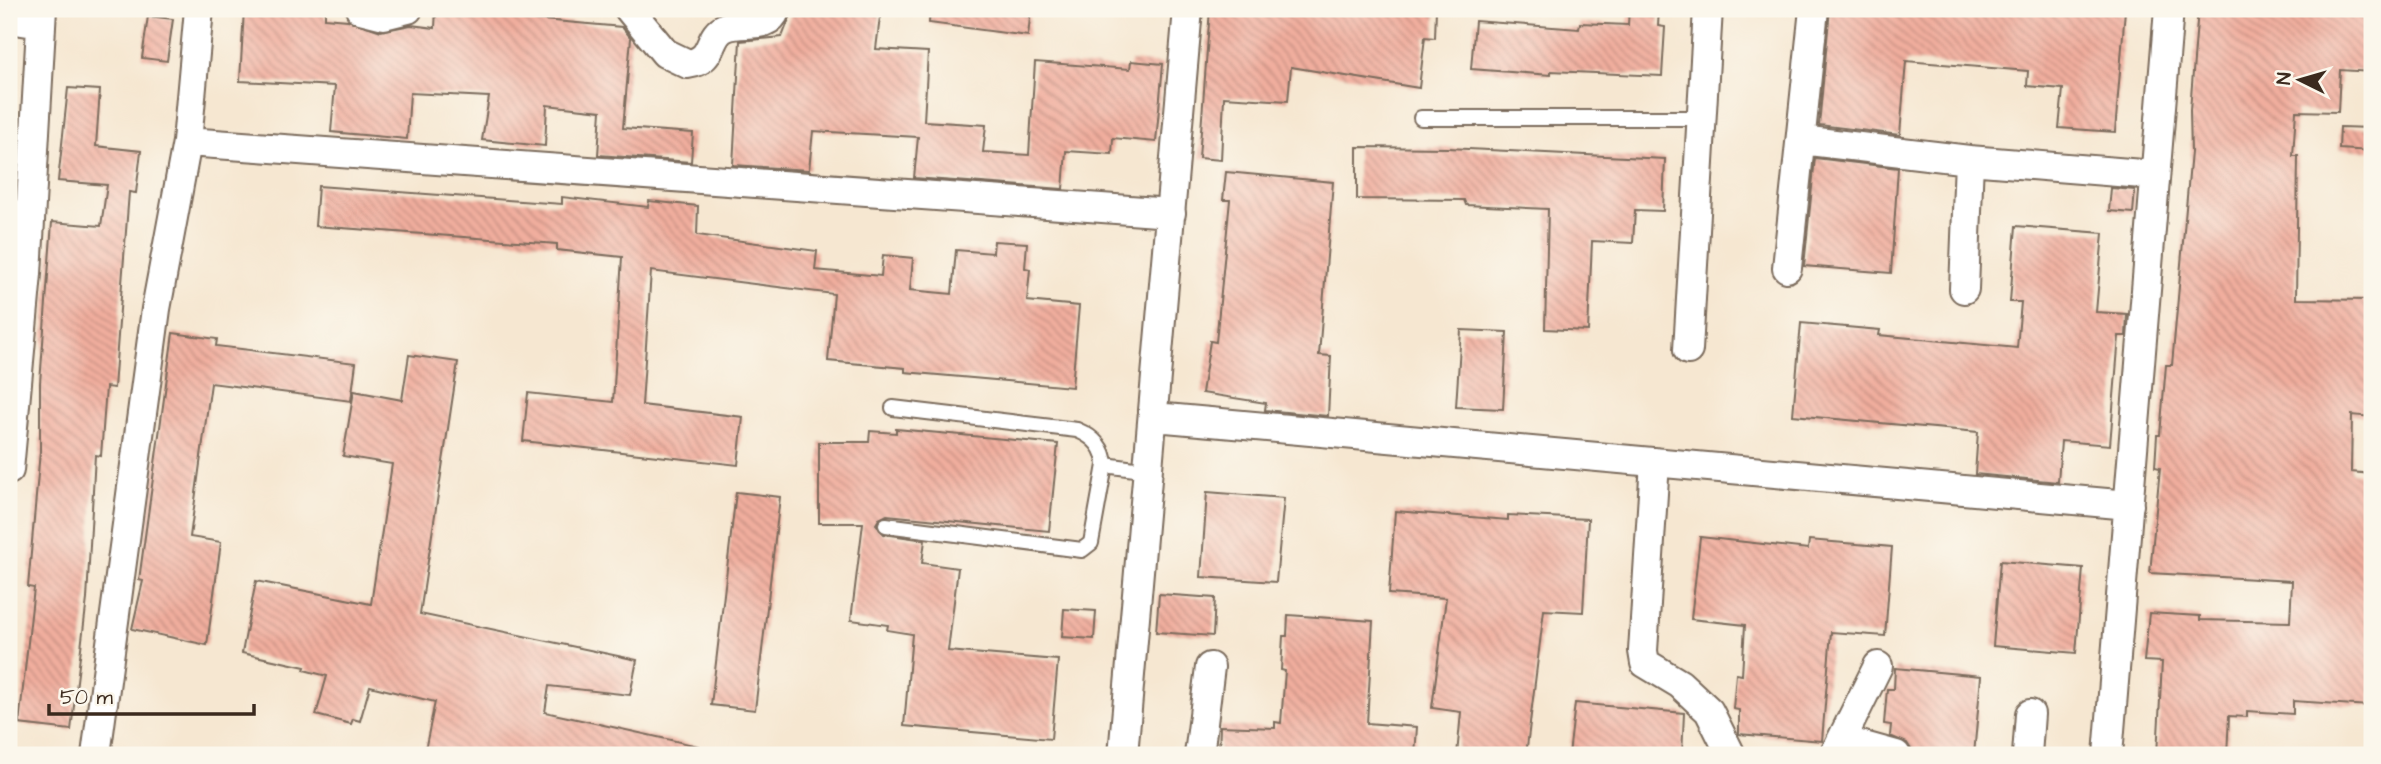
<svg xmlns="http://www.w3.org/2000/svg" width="2381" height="764" font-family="'Architects Daughter',sans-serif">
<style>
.building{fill:url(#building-back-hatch)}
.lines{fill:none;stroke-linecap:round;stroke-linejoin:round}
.lane-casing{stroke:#7c6c5d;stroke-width:18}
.street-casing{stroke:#7c6c5d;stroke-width:32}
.lane{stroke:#fff;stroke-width:14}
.street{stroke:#fff;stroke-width:28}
</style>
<defs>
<pattern id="building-back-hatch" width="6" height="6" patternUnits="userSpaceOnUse" patternTransform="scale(1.75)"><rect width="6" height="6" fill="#f1ae9e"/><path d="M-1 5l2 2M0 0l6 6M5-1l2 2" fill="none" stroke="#c48e80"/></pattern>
</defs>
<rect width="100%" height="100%" fill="#fbf7ec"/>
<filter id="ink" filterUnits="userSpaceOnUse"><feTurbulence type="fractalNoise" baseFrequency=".0143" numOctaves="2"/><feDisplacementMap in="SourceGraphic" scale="14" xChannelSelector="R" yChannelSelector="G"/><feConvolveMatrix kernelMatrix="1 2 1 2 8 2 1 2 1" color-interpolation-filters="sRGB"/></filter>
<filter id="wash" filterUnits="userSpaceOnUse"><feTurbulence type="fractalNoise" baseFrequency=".00686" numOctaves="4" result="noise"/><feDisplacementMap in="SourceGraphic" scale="28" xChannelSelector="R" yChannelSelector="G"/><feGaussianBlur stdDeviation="1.57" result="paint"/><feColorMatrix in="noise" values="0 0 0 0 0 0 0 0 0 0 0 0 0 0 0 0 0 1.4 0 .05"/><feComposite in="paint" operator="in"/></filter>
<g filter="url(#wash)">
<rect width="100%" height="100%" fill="#f6e7d1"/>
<g id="blocks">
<path class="building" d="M 244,9 L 325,9 L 325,18 L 348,20 L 381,31 L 411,25 L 435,28 L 436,9 L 521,9 L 521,18 L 622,27 L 631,38 L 623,128 L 693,133 L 691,162 L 598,155 L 601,111 L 547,105 L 545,146 L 482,140 L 489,97 L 410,93 L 407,139 L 331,132 L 335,86 L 240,81 Z
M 793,9 L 881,9 L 876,49 L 928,52 L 924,121 L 986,125 L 983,152 L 1029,155 L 1035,62 L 1130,69 L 1131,61 L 1163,64 L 1156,142 L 1113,138 L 1112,154 L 1066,151 L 1063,189 L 914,178 L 918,137 L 813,131 L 809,170 L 733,165 L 740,41 L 782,37 Z
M 930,9 L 1031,9 L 1028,36 L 929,23 Z
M 1210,9 L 1436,9 L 1435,38 L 1425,37 L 1419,88 L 1291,67 L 1288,101 L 1224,97 L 1221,160 L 1199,158 Z
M 1629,9 L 1659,9 L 1658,26 L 1665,27 L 1662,76 L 1551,71 L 1551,75 L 1471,69 L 1475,21 L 1579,29 L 1580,23 L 1628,25 Z
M 1830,9 L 2125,10 L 2115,132 L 2059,128 L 2063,89 L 2027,86 L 2028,71 L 1906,61 L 1900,135 L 1819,125 Z
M 2198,9 L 2372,9 L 2372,72 L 2340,70 L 2338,112 L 2296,111 L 2293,156 L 2298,156 L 2296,299 L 2372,300 L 2372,417 L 2352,415 L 2351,472 L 2372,474 L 2372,678 L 2370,706 L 2293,701 L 2293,714 L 2247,711 L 2247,717 L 2229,716 L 2227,755 L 2157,755 L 2162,662 L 2144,661 L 2149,613 L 2200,616 L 2200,620 L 2290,622 L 2292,581 L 2150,573 L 2160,468 L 2155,467 L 2157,435 L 2160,435 L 2166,365 L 2172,365 L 2191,152 L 2190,110 Z
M 148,16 L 173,19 L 167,61 L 142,58 Z
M 68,88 L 100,90 L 96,146 L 141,151 L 136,193 L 129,192 L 114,388 L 106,387 L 101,456 L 95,455 L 87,599 L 71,730 L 19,724 L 34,588 L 28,587 L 40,451 L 40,383 L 52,222 L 101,226 L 107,185 L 58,181 Z
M 2340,127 L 2372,128 L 2372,151 L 2339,149 Z
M 1357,147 L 1448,148 L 1665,159 L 1663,211 L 1635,210 L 1633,243 L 1592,241 L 1588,331 L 1545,329 L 1548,209 L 1466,205 L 1464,200 L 1357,199 Z
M 1815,158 L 1898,168 L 1891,273 L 1804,266 Z
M 1226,172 L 1333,182 L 1319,355 L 1331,356 L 1328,416 L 1265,410 L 1266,403 L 1202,393 L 1210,341 L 1216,342 L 1230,200 L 1223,200 Z
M 318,186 L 562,204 L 562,197 L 648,207 L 649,201 L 698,206 L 697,235 L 817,251 L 815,270 L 881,276 L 883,255 L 913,258 L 910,290 L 952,294 L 956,250 L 993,253 L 994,241 L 1027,243 L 1025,268 L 1030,269 L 1027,301 L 1079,306 L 1072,387 L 905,372 L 905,368 L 828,361 L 834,294 L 651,271 L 642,405 L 743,417 L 738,465 L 523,441 L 528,393 L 613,402 L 622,257 L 557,250 L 557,244 L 315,226 Z
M 2111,188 L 2135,190 L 2133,213 L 2109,211 Z
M 2016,226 L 2103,233 L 2096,312 L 2127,314 L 2126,336 L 2119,336 L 2110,445 L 2061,441 L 2058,482 L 1975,474 L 1978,432 L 1793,415 L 1801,323 L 1880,330 L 1879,335 L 2017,348 L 2021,302 L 2010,302 Z
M 1461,330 L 1507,332 L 1503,409 L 1456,407 Z
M 173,333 L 217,339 L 216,346 L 356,363 L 351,401 L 211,383 L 190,537 L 221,542 L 207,645 L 132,629 L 143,581 L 139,580 Z
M 409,355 L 458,362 L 420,614 L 637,660 L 630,695 L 549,686 L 545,712 L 698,746 L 697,755 L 424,755 L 435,702 L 370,686 L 360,721 L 353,719 L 351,724 L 316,715 L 327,676 L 304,670 L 305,667 L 242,653 L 256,581 L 371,604 L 392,464 L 343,456 L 354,391 L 402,400 Z
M 896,429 L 1058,444 L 1049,531 L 887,515 L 879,519 L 876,524 L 884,534 L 925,540 L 922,563 L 958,568 L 948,651 L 1058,660 L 1051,739 L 904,726 L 912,634 L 887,630 L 888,625 L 851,620 L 863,523 L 819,523 L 819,442 L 869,442 L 870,431 L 896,433 Z
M 736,492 L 780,497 L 755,710 L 711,705 Z
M 1207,492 L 1284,498 L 1276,582 L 1201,577 Z
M 1395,511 L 1508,520 L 1508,515 L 1588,519 L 1583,612 L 1544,610 L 1526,755 L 1457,755 L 1461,712 L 1432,708 L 1446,598 L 1389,594 Z
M 1700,537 L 1808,549 L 1809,540 L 1892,547 L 1885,636 L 1831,632 L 1822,741 L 1739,734 L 1739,710 L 1733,709 L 1736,674 L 1742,675 L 1745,625 L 1691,619 Z
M 2000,561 L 2083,568 L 2076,653 L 1993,646 Z
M 1159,594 L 1215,598 L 1213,636 L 1156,632 Z
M 1064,609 L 1096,611 L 1094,639 L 1062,637 Z
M 1288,615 L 1373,621 L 1367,723 L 1417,727 L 1415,755 L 1219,755 L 1220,726 L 1275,728 L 1275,722 L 1281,723 L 1285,671 L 1281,670 L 1283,636 L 1287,636 Z
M 1895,668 L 1981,676 L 1974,755 L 1912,751 L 1907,743 L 1890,736 L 1891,725 L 1884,724 L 1887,689 L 1894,689 Z
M 1575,703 L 1684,713 L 1682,755 L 1569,755 Z"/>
</g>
</g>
<g filter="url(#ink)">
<use href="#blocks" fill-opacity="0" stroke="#7c6c5d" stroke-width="2"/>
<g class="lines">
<defs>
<path id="lane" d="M 1421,118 L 1701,118
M 1105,465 L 1150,471
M 886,525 L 1082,550 L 1091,543 L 1105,465 C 1104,447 1094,437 1077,430 L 893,408"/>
<path id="street" d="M 360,9 L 384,15 L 408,9
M 629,9 L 665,53 L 688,64 C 716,60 706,36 726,27 C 743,20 769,31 776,9
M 9,19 L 41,24
M 1801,140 L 1969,160
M 187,142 L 1171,213
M 1787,268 L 1814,9
M 1964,289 L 1969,160 L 2155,175
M 1688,350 L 1708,9
M 1155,417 L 2129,505
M 1655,462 L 1643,651 L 1645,663 L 1680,684 L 1709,711 L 1731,755
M 9,470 L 27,274 L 42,9
M 1842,740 L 1896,755
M 96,755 L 156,309 L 187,142 L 199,9
M 1123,755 L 1188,9
M 1199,755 L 1210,667
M 1834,755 L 1878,666
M 2027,755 L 2030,714
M 2108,755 L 2169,9"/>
</defs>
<use href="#lane" class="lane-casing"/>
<use href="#street" class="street-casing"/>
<use href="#lane" class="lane"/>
<use href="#street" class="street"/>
</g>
</g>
<rect width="2381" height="764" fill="none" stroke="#fbf7ec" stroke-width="35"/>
<g transform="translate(2300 80) rotate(275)" stroke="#fbf7ec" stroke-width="5" paint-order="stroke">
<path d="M0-5L12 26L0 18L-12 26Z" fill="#3b2a1e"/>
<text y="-10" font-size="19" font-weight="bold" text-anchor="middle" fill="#3b2a1e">N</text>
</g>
<path d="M49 704v10h205v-10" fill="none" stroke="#3b2a1e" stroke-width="3.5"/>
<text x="60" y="704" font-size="21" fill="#3b2a1e" stroke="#fbf7ec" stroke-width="5" paint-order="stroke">50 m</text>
</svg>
